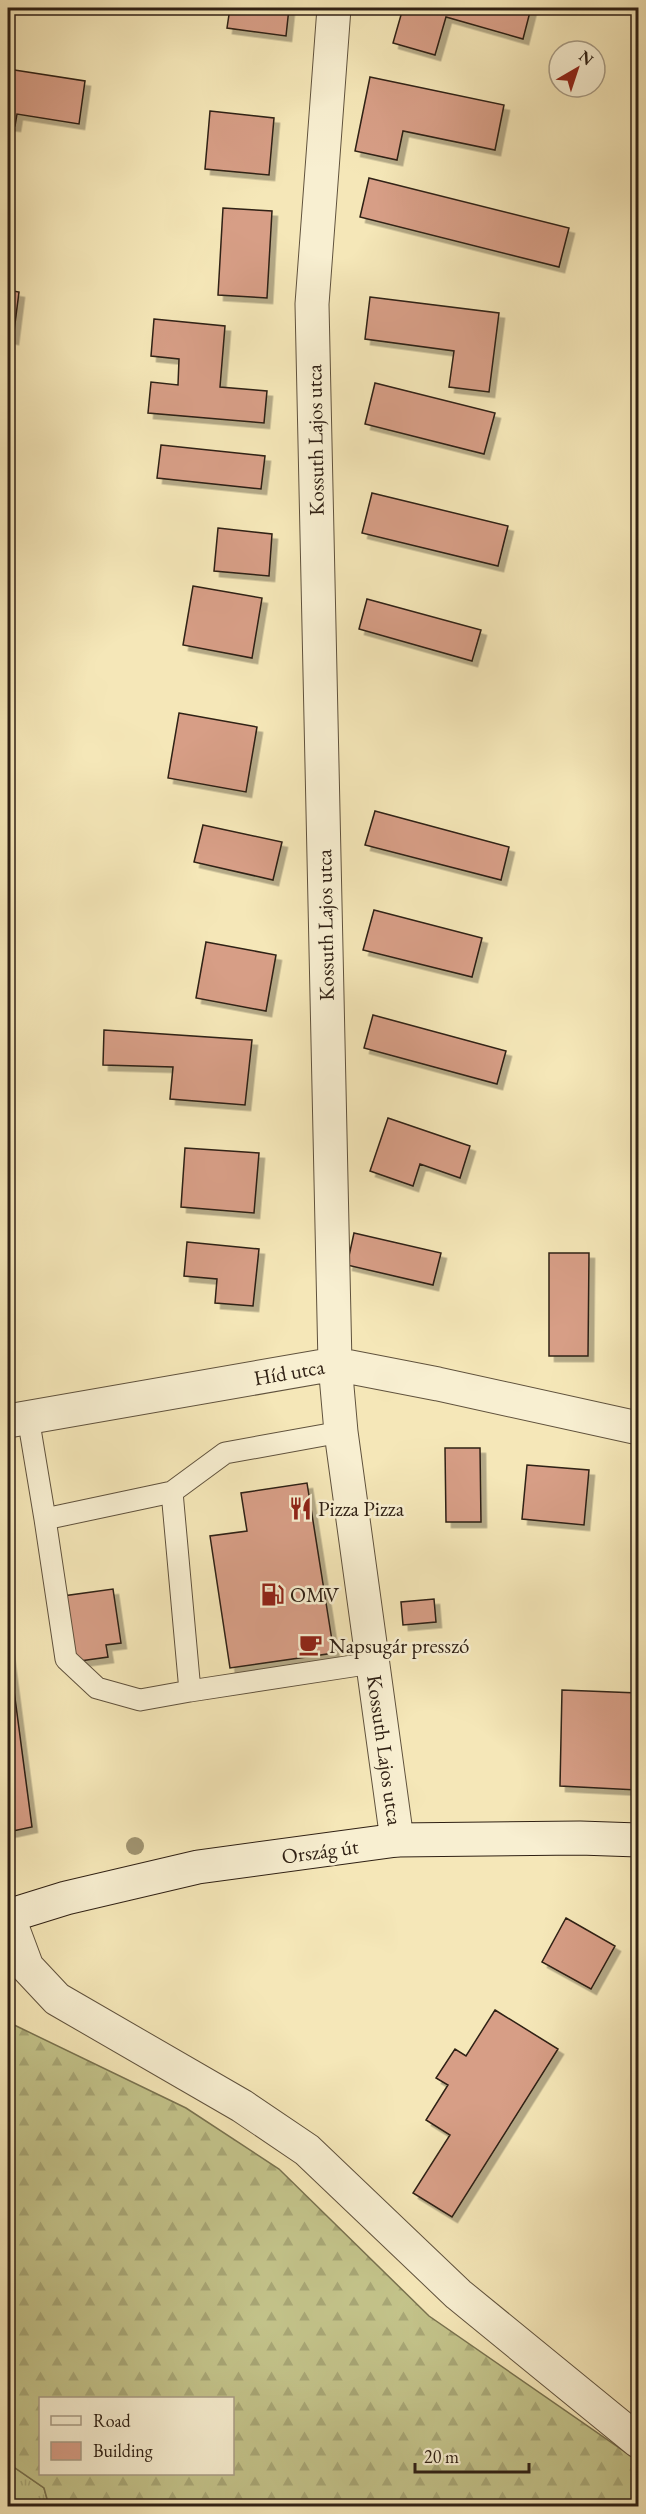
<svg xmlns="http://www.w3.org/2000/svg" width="646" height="2514" font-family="'EB Garamond',serif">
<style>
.grass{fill:url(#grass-tufts);stroke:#79724f;stroke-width:1.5}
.forest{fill:url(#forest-firs);stroke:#79724f;stroke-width:1.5;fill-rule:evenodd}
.building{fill:#d79e86;stroke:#2f2014;stroke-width:1.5;filter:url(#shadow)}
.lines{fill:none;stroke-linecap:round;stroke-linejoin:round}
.lane-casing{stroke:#60523d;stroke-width:23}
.street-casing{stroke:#60523d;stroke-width:35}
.secondary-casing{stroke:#2f2014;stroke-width:35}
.lane{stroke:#f8efd1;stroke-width:21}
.street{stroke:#f8efd1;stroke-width:33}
.secondary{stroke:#f8efd1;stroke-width:33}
.tree{fill:#a09471}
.labels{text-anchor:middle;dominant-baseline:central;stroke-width:5;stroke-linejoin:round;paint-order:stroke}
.street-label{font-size:21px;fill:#2f2014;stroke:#f8efd1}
.poi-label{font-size:21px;fill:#2f2014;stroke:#f8efd1;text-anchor:start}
</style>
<defs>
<pattern id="grass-tufts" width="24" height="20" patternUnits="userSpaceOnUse" patternTransform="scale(1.5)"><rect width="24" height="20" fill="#c3c38a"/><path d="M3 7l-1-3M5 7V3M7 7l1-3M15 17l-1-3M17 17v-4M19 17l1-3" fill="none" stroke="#a8a776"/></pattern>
<pattern id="forest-firs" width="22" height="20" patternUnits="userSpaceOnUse" patternTransform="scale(1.5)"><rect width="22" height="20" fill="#c3c38a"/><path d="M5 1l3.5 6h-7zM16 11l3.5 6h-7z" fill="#a8a776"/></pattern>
<filter id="shadow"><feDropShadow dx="5.5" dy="5.5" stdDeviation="0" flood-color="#0004"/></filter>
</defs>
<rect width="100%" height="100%" fill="#f5e7b8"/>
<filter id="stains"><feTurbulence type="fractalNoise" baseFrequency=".00333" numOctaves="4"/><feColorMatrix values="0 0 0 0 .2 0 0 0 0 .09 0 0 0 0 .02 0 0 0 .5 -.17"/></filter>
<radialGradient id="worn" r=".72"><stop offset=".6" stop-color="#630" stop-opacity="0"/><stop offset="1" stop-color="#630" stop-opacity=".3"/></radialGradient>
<path class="grass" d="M 8,2463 L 44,2488 L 49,2506 L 8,2506 Z"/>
<path class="forest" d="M 8,2022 L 186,2108 L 279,2169 L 429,2316 L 638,2461 L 638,2506 L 49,2506 L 44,2488 L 8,2463 ZM 40,2398 L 232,2398 L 232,2474 L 40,2474 Z"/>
<path class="building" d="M 230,8 L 289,8 L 286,36 L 227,28 Z
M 403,8 L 531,8 L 523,39 L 446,17 L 435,55 L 393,43 Z
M 8,69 L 85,81 L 79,124 L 17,114 L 15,126 L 8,125 Z
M 370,77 L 504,105 L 495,150 L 403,131 L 397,160 L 355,151 Z
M 210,111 L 274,118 L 269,175 L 205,169 Z
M 369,178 L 569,228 L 559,267 L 360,217 Z
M 223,208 L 272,211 L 267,298 L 218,295 Z
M 8,290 L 19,292 L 13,339 L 8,338 Z
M 370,297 L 499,313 L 489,392 L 449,387 L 454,351 L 365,339 Z
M 154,319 L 225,326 L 220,387 L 267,391 L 264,423 L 148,413 L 151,382 L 178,385 L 179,359 L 151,356 Z
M 375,383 L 495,413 L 484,454 L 365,424 Z
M 161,445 L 265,456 L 261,489 L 157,478 Z
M 372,493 L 508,526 L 498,566 L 362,533 Z
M 218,528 L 272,534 L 269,576 L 214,571 Z
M 193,586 L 262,598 L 252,658 L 183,645 Z
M 367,599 L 481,630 L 472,661 L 359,629 Z
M 179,713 L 257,727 L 246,792 L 168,778 Z
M 375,811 L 509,847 L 501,880 L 365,845 Z
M 203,825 L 282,842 L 273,880 L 194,862 Z
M 374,910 L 482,938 L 472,977 L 363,950 Z
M 206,942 L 276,955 L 266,1011 L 196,998 Z
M 373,1015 L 506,1051 L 497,1084 L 364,1048 Z
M 104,1030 L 252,1040 L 245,1105 L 170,1099 L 173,1067 L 103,1065 Z
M 388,1118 L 470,1146 L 460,1178 L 420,1164 L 413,1186 L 370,1171 Z
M 185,1148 L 259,1153 L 254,1213 L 181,1207 Z
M 354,1233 L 441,1253 L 433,1285 L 347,1265 Z
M 187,1242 L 259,1249 L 253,1306 L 215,1303 L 217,1279 L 184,1276 Z
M 549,1253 L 589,1253 L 588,1356 L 549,1356 Z
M 445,1448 L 480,1448 L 481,1522 L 446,1522 Z
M 527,1465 L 589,1470 L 584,1525 L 522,1519 Z
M 307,1483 L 334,1653 L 230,1668 L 210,1536 L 247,1531 L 241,1493 Z
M 113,1589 L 121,1643 L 106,1645 L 108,1657 L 73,1662 L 63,1596 Z
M 434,1599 L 436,1622 L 403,1625 L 401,1602 Z
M 8,1645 L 32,1827 L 8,1832 Z
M 562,1690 L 638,1693 L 637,1790 L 560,1786 Z
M 566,1918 L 615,1946 L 591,1989 L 542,1962 Z
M 495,2010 L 558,2049 L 452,2217 L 413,2193 L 450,2135 L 426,2120 L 448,2085 L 436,2078 L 455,2049 L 466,2056 Z"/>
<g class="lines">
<defs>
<path id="lane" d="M 28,1417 L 45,1519
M 341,1432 L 225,1453 L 172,1492 L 190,1691 L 372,1663
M 172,1492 L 45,1519 L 66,1659 L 97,1688 L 140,1700 L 190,1691"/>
<path id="street" d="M 334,8 L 312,304 L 335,1364 L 341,1432 L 397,1840
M 8,1421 L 335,1364 L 438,1384 L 638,1428
M 8,1916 L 27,1967 L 57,1999 L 242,2106 L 307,2150 L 458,2294 L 638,2441"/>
<path id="secondary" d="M 8,1916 L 66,1898 L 198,1867 L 397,1840 L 580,1838 L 638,1840"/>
</defs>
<use href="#lane" class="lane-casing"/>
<use href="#street" class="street-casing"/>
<use href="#secondary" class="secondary-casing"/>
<use href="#lane" class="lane"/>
<use href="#street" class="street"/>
<use href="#secondary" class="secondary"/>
</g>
<circle class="tree" cx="135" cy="1846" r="9"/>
<defs>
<symbol id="restaurant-bare" viewBox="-9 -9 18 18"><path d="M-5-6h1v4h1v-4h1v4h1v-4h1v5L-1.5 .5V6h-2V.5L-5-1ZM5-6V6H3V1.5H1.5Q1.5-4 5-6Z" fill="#8f2418" stroke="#f8efd1" stroke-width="2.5" paint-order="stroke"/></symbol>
<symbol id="fuel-bare" viewBox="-9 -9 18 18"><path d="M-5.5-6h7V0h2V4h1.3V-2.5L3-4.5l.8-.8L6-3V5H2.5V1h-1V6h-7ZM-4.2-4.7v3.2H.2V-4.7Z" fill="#8f2418" stroke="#f8efd1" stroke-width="2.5" paint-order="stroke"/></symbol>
<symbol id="cafe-bare" viewBox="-9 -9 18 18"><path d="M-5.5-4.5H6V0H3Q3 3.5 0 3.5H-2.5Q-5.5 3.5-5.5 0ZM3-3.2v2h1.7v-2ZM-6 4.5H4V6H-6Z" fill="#8f2418" stroke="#f8efd1" stroke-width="2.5" paint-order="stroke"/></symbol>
</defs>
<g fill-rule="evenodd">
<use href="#restaurant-bare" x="284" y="1492" width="33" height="33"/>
<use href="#fuel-bare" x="256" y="1578" width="33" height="33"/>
<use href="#cafe-bare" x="294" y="1628" width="33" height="33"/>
</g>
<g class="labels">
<g class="street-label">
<text transform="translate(315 440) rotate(-91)">Kossuth Lajos utca</text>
<text transform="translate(325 925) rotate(-91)">Kossuth Lajos utca</text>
<text transform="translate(289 1372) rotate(-10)">Híd utca</text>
<text transform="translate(385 1750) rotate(82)">Kossuth Lajos utca</text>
<text transform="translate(320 1851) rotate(-8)">Ország út</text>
</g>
<g class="poi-label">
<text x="318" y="1508">Pizza Pizza</text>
<text x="290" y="1594">OMV</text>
<text x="329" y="1645">Napsugár presszó</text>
</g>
</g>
<rect width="646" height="2514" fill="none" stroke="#f5e7b8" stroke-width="30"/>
<rect x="9" y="9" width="628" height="2496" fill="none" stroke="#2f2014" stroke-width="3"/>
<rect x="15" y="15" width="616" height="2484" fill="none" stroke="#2f2014" stroke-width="1.5"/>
<rect x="39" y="2397" width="195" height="78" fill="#f8efd1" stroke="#a89c85" stroke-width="1.5"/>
<rect x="51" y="2416" width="30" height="9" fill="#f8efd1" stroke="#a89c85" stroke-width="1.5"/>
<text x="93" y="2427" font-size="18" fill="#2f2014">Road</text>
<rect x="51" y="2442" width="30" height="18" fill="#d79e86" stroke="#a89c85" stroke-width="1.5"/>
<text x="93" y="2457" font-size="18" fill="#2f2014">Building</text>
<g transform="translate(577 69) rotate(39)"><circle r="28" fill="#f8efd1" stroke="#a89c85" stroke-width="1.5"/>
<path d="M0-4.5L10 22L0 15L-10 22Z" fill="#8f2418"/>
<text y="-9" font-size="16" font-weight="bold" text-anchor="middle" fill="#2f2014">N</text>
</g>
<path d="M415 2463v9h114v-9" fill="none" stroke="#2f2014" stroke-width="3"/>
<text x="424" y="2463" font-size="18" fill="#2f2014" stroke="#f8efd1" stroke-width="4.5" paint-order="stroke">20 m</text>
<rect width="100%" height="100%" filter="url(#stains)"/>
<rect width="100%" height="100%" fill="url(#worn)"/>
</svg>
